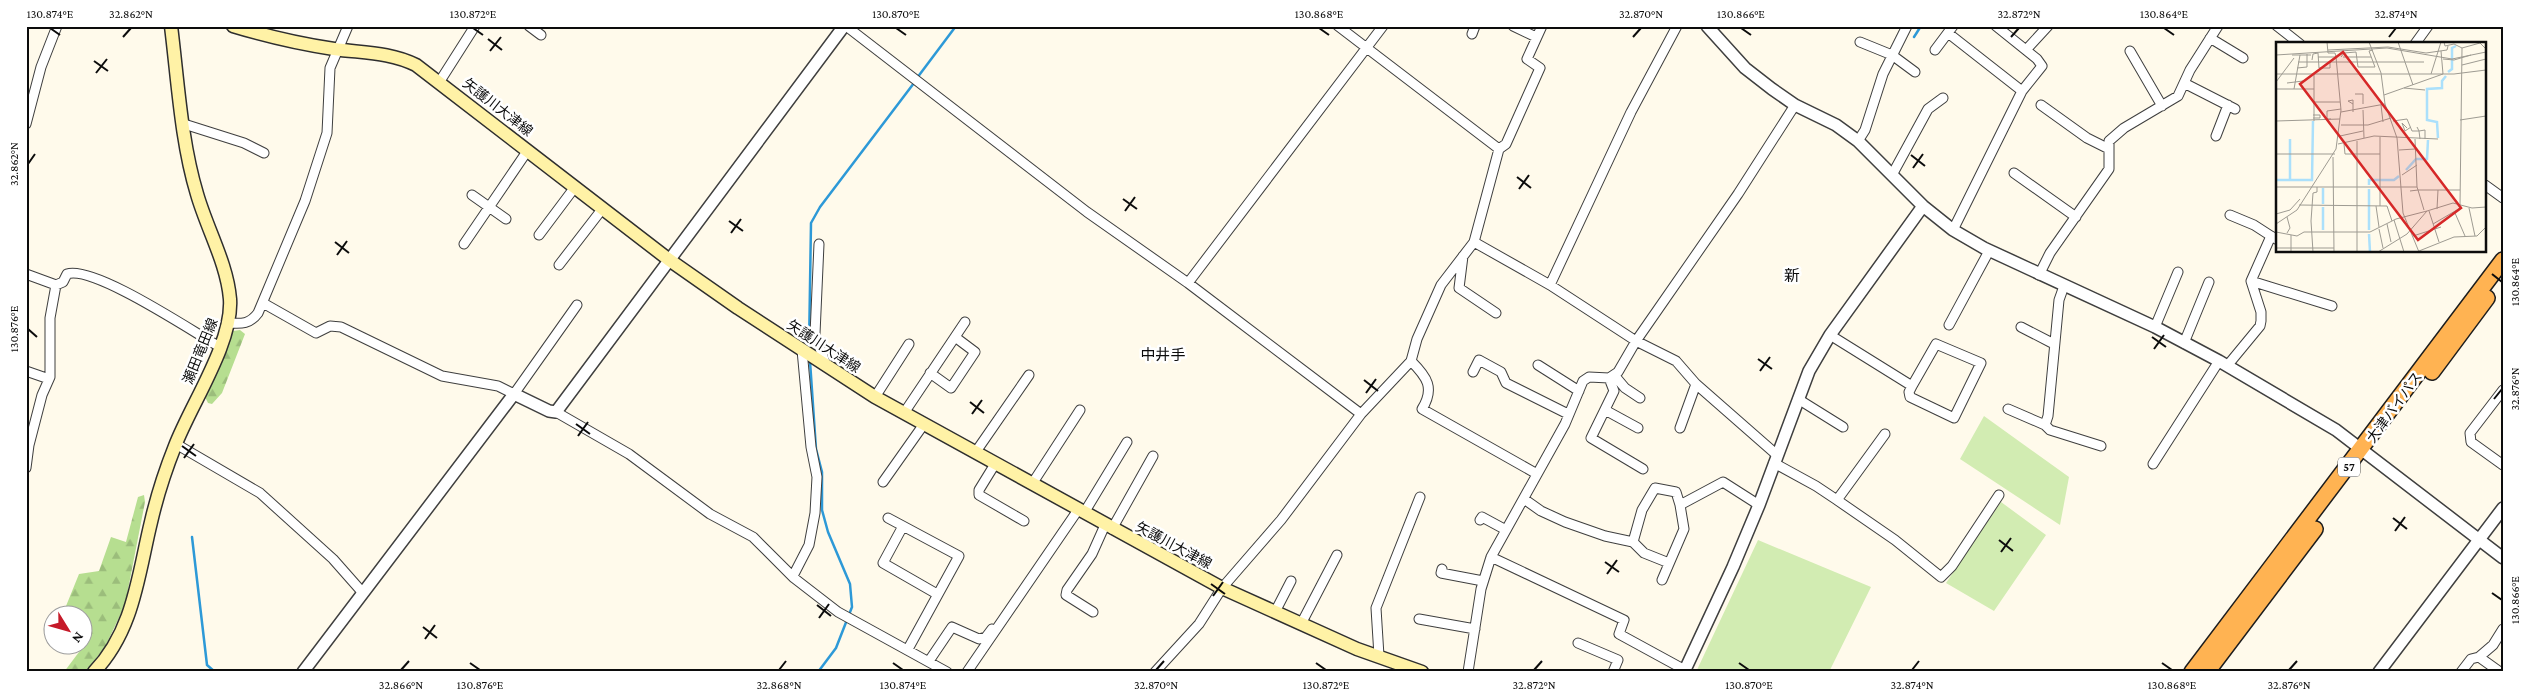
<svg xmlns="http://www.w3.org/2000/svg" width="2529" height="698" font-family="'Crimson Pro','Noto Sans JP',serif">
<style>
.forest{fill:url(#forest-firs)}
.park{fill:#d2ecb2}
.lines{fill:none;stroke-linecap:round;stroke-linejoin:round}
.stream{stroke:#2d99d7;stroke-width:2.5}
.minor-casing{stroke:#3f3f3f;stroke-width:11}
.tertiary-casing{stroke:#3f3f3f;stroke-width:14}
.secondary-casing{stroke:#2e2e2e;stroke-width:15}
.trunk-casing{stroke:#1d1d1d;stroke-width:18}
.minor{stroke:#fff;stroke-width:9}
.tertiary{stroke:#fff;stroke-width:11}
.secondary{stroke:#fff2a6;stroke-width:12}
.trunk{stroke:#ffb352;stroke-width:15}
.ticks{fill:none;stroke:#0c0c0c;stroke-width:2}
.labels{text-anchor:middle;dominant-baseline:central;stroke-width:5;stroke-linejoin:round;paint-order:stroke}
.shield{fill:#fff;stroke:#555;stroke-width:1}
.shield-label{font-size:12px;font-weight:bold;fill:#0c0c0c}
.street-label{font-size:14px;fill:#0c0c0c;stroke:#fff}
.neighbourhood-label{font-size:15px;fill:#0c0c0c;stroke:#fff}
.quarter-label{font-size:16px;fill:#0c0c0c;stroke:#fff}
.inset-river{fill:none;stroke:#abe0fb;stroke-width:2.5}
.inset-road{fill:none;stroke:#9e9b92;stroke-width:1}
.view{fill:#d62828;fill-opacity:0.15;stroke:#d62828;stroke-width:2.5}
.inset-edge{fill:none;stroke:#0c0c0c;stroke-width:2.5}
.neatline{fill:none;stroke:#0c0c0c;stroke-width:2}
.ticks-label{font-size:12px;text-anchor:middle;fill:#0c0c0c}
</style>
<defs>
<pattern id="forest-firs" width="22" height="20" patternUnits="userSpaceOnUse" patternTransform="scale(1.25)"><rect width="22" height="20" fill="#b6de90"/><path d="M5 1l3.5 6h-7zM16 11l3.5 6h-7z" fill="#9bbd7b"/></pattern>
</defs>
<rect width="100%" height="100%" fill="#fffaeb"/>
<path class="forest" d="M 240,330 L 245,334 L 222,393 L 212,404 L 208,403 L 204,395 L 233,331 Z
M 144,495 L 145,502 L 125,605 L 105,647 L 88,669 L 84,672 L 64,672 L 88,640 L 90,628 L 83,623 L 82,616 L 71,615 L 64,611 L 79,574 L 99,571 L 111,537 L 126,542 L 138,497 Z"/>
<path class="park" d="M 1984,416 L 2069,477 L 2060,525 L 1960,459 Z
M 2001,502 L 2046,535 L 1994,611 L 1946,583 Z
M 1758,540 L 1871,587 L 1829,672 L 1696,672 Z"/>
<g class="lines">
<path class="stream" d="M 1914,37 L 1921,26
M 917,78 L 956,26
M 809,348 L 811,223 L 820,207 L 914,83
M 810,361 L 816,449 L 822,472 L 822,510 L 828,532 L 850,584 L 852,607 L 836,648 L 818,672
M 192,537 L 207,665 L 215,672"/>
<defs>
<path id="minor" d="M 529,26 L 541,35
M 846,26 L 1087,212 L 1188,283 L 1361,414
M 1338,26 L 1499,149
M 1513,26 L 1536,37
M 2277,26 L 2300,44
M 1948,33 L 2022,91
M 1472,34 L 1475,26
M 2210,38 L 2243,58
M 1860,42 L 1892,55 L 1915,72
M 2415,44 L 2428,26
M 1935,50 L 1953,26
M 2026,50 L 2048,26
M 2130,51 L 2162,106
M 440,81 L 475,26
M 2184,83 L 2235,109
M 2041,105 L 2087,138 L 2109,149
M 26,124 L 41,67 L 57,26
M 184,124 L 244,143 L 264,153
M 2216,136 L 2228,105
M 1858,141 L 1865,130 L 1883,74 L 1907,26
M 1499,149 L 1506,144 L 1540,68 L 1527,59 L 1542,26
M 2014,173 L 2076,217
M 1892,175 L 1928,109 L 1943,98
M 2485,185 L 2503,198
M 472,195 L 506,219
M 2230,215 L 2254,225 L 2271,236
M 1953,230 L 2022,91 L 2042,66 L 2037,59 L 1996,26
M 539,235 L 575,187
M 1474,242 L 1550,285 L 1636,341 L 1676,361 L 1696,384 L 1777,455
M 464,244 L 528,150
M 819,244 L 815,334 L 826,365
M 1463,256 L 1459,288 L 1496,313
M 559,265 L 603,208
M 26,274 L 56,285 L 63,282 L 67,274 C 94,265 193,332 220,347
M 2039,275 L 2050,253 L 2109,169 L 2109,141 L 2124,128 L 2178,96 L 2190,70 L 2218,26
M 2251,281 L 2332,306
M 1188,283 L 1383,26
M 1550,285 L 1631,112 L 1677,26
M 263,303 L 316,333 L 330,326 L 341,327 L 442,376 L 498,386 L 514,394 L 577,305
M 229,323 C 242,324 250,324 258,313 L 305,201 L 327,133 L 330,68 L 348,26
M 1949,325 L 1989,251
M 2021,327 L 2054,344
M 2155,327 L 2178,272
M 1830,335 L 1912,386 L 1909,392 L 1910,397 L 1954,418 L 1981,363 L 1936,344 L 1912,386
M 2184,343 L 2209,282
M 1411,361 C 1427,377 1435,388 1422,409 L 1537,474
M 1538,365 L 1579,391
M 2227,366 L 2260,326 L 2261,321 L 2261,312 L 2251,281 L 2271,236 L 2278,240
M 26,371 L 49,379
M 1473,372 L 1479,360 L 1501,372 L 1506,383 L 1568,414
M 930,373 L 951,388 L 975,352 L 955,337
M 1614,375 L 1625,388 L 1640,398
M 1609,378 L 1614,391 L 1591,438 L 1643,469
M 2503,390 L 2470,433 L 2471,442 L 2503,465
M 875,397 L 909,344
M 1798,399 L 1843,427
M 2008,409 L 2045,425 L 2050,430 L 2101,446
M 1605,410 L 1638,428
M 556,412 L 629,454 L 710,514 L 753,537 L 794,578 L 838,612 L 947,672
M 904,413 L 965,322
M 2045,425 L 2048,416 L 2059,300 L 2064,286
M 1680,428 L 1696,384
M 176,444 L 260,493 L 333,559 L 363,593
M 975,453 L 1029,375
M 1774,463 L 1816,486 L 1837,500 L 1885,434
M 995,464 L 979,490 L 979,495 L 1024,521
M 2153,464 L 2219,361
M 26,468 L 29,445 L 42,395 L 50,377 L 50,318 L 56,285
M 883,482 L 924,424
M 1032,484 L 1080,410
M 1524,499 L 1541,511 L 1565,522 L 1605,536 L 1633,542 L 1644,553 L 1669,563
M 1837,500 L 1895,540 L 1941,577 L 1952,566 L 1999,495
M 1084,513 L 1127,442
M 888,518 L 959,556 L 908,649
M 1480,520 L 1482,517 L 1506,530
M 903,526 L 883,563 L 937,594
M 1112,529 L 1153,456
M 1633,542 L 1642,510 L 1655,488 L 1676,492 L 1680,505 L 1723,482 L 1759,505
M 1491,557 L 1624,620 L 1619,634 L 1685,670
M 1442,569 L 1441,573 L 1483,581
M 793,576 L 809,545 L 815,513 L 817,477 L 811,447 L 802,350
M 1662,580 L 1684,529 L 1680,505
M 1093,612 L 1066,595 L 1067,590 L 1092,554 L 1105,525
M 1275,612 L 1291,581
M 1419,619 L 1475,629
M 1301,624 L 1337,555
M 1578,643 L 1618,660 L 1613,672
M 1379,656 L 1376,608 L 1420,497
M 929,661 L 952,627 L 979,639 L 986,637 L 992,629
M 967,672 L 1078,510
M 1155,672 L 1199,624 L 1222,588 L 1281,520 L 1361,414 L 1411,361 L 1417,339 L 1441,285 L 1474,242 L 1499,149
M 1468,672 L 1481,589 L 1491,557 L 1565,424 L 1583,381 L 1589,377 L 1609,378 L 1618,372 L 1636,341 L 1738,194 L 1795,105
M 2461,672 L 2471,659 L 2479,657
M 2500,672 L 2479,657 L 2493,645 L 2503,629"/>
<path id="tertiary" d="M 1707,26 L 1745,68 L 1772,89 L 1795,105 L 1836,125 L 1858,141 L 1923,206 L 1953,230 L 1984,248 L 2155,327 L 2219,361 L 2336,430 L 2503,558
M 303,672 L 514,394 L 549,411 L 556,412 L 844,26
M 1684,672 L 1733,567 L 1759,505 L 1809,371 L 1830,335 L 1923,206
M 2379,672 L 2503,508"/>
<path id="secondary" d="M 233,26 C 266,36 300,44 334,49 C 363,53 390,52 416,65 L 668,259 L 738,308 L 875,397 L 1222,588 L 1357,649 L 1422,672
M 94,672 C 134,630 138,575 151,522 C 157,496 165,471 175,446 C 191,404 233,343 230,299 C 227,263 207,229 197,194 C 181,141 178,82 171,26"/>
<path id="trunk" d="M 2432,372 L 2487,298
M 2192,672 L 2503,260
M 2207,672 L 2315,529"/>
</defs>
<use href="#minor" class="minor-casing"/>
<use href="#tertiary" class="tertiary-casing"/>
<use href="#secondary" class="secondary-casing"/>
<use href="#trunk" class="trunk-casing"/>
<use href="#minor" class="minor"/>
<use href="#tertiary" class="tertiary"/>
<use href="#secondary" class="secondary"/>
<use href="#trunk" class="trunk"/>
</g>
<path class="ticks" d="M 50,28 L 60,35M 473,28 L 483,35M 896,28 L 906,35M 1319,28 L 1329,35M 1741,28 L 1751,35M 2164,28 L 2174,35M 123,37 L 131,28M 1633,37 L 1641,28M 2011,37 L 2019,28M 2389,37 L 2396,28M 488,39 L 502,50M 490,51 L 501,37M 94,61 L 108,71M 96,73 L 107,59M 1911,155 L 1925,166M 28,164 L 35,154M 1913,168 L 1923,154M 1517,177 L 1531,188M 1519,189 L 1529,175M 1123,199 L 1137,209M 1125,211 L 1135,197M 729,221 L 743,231M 731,233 L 741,219M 335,242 L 349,253M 337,255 L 347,241M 2492,274 L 2502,282M 28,329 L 37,337M 2152,337 L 2166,347M 2154,349 L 2164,335M 1758,359 L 1772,369M 1760,371 L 1770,357M 1364,380 L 1378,391M 1366,393 L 1376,379M 2494,399 L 2502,389M 970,402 L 984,413M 972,414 L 982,400M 576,424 L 590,434M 578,436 L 588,422M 182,446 L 196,456M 184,458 L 194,444M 2393,518 L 2407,529M 2395,531 L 2405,517M 1999,540 L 2013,551M 2001,552 L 2011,538M 1605,562 L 1619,572M 1607,574 L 1617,560M 1211,584 L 1225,594M 2492,593 L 2502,600M 1213,596 L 1223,582M 817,605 L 831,616M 819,618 L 829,604M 423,627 L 437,638M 425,639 L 435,625M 470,663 L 480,670M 893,663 L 903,670M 1316,663 L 1326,670M 1739,663 L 1749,670M 2162,663 L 2172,670M 401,670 L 409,661M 779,670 L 786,661M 1156,670 L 1164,661M 1534,670 L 1542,661M 1912,670 L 1919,661M 2289,670 L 2297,661"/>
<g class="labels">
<rect class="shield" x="2338" y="457.5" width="22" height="19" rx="4"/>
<g class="shield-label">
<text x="2349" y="467">57</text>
</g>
<g class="street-label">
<text transform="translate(498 107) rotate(38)">矢護川大津線</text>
<text transform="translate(824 346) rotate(33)">矢護川大津線</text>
<text transform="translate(200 351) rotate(-68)">瀬田竜田線</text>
<text transform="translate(2394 407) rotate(-54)">大津バイパス</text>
<text transform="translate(1174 545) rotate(28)">矢護川大津線</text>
</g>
<g class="neighbourhood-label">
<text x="1163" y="355">中井手</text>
</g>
<g class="quarter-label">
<text x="1792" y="275">新</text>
</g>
</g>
<g transform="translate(2276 42)">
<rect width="210" height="210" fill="#fffaeb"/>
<path class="inset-river" d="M 172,30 L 176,27 L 176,6 L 180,4M 162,96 L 161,80 L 151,78 L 151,47 L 166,46 L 166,39 L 170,34M 14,97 L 14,138M 130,128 L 140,117 L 151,117 L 152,98M 0,138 L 36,138 L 37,79M 93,143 L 93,138 L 118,138 L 123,134M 47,162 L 47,146M 47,165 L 47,188M 93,188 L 93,147M 93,192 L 94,210"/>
<path class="inset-road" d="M 51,0 L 52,11 L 59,11 L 60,15M 93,0 L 105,31M 122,0 L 137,43M 168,0 L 169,4 L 178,2 L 186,6 L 204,1 L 210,7M 52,8 L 112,5 L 150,11 L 171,8 L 172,4M 0,13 L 111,6 L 176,17 L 210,10M 16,13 L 35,13M 42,15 L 60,15M 65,15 L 68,11 L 80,10 L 82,25 L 99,25 L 93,9 L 97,8M 67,15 L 95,15M 167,17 L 178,18 L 195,13M 36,18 L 37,12 L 42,11 L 43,26 L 54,26 L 54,20M 22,20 L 148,20M 186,23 L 210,17M 21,26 L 31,25 L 31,12M 105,31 L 109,62 L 121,96 L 127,171 L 143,210M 0,32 L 178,32 L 210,28M 155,32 L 165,0M 0,40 L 18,16M 11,41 L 27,39M 128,46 L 149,48M 0,47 L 38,47M 18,47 L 24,13M 79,52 L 87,52 L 87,62M 108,53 L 167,32 L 165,9M 38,60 L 64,60M 77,62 L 72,59 L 77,58 L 77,70M 105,63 L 107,80M 87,68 L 88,96M 65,70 L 109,62M 37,73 L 44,73 L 44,76 L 37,76M 55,77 L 51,77 L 51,69 L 65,67M 184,78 L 210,74M 0,79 L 64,77M 38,79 L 38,33M 117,79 L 131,77 L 136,89 L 143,89 L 144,97M 65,83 L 92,83 L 115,76M 141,85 L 143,89 L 149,88 L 149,97M 131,86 L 126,81 L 129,89 L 135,85M 64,94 L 87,89M 104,95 L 104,164M 139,97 L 141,145M 62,102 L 98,94 L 162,97M 68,102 L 69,112 L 104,112M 123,108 L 139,107M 0,112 L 59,112M 57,115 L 58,210M 126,133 L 141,123M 0,145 L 141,145 L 142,148 L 184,148M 134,149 L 142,148 L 148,168M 23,163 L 111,164 L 116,179M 184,163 L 186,6M 100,164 L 103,185M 193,166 L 199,194M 161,167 L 162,148M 153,169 L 163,200M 179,171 L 189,194M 0,172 L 14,168 L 24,157M 118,178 L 128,210M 0,182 L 21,168 L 60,107 L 65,68 L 60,15M 111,182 L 115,200M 157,182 L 186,165M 103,187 L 107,206M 0,190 L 21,194 L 28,190 L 94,190 L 120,177 L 151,169M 11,191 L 14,186 L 11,175M 137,194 L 165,185M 0,206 L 58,206M 143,209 L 178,195 L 201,194 L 210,185M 15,210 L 15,193M 37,210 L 35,179 L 37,151 L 41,150 L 41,145M 81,210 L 81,99M 102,210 L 131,192 L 151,169 L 177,161 L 196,166 L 210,165"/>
<path class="view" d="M 67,10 L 185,166 L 142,198 L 24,42 Z"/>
<rect width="210" height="210" class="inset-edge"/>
</g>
<rect width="2529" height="698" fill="none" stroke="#ffffff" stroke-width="55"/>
<g transform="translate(68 630) rotate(127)"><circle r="24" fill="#ffffff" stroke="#9e9e9e"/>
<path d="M0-4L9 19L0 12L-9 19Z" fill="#c51a29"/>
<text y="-8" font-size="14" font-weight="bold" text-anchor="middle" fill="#0c0c0c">N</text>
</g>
<rect x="28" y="28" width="2474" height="642" class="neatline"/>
<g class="ticks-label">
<text x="50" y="18">130.874°E</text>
<text x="131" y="18">32.862°N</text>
<text x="473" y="18">130.872°E</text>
<text x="896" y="18">130.870°E</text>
<text x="1319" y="18">130.868°E</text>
<text x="1641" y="18">32.870°N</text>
<text x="1741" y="18">130.866°E</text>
<text x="2019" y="18">32.872°N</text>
<text x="2164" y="18">130.864°E</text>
<text x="2396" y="18">32.874°N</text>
<text transform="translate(14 164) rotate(-90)" y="4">32.862°N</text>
<text transform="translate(2515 282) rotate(-90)" y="4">130.864°E</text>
<text transform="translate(14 329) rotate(-90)" y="4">130.876°E</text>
<text transform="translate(2515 389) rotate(-90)" y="4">32.876°N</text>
<text transform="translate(2515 600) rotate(-90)" y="4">130.866°E</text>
<text x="401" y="689">32.866°N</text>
<text x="480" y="689">130.876°E</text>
<text x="779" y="689">32.868°N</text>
<text x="903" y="689">130.874°E</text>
<text x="1156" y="689">32.870°N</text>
<text x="1326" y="689">130.872°E</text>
<text x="1534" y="689">32.872°N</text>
<text x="1749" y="689">130.870°E</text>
<text x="1912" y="689">32.874°N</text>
<text x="2172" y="689">130.868°E</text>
<text x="2289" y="689">32.876°N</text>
</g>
</svg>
